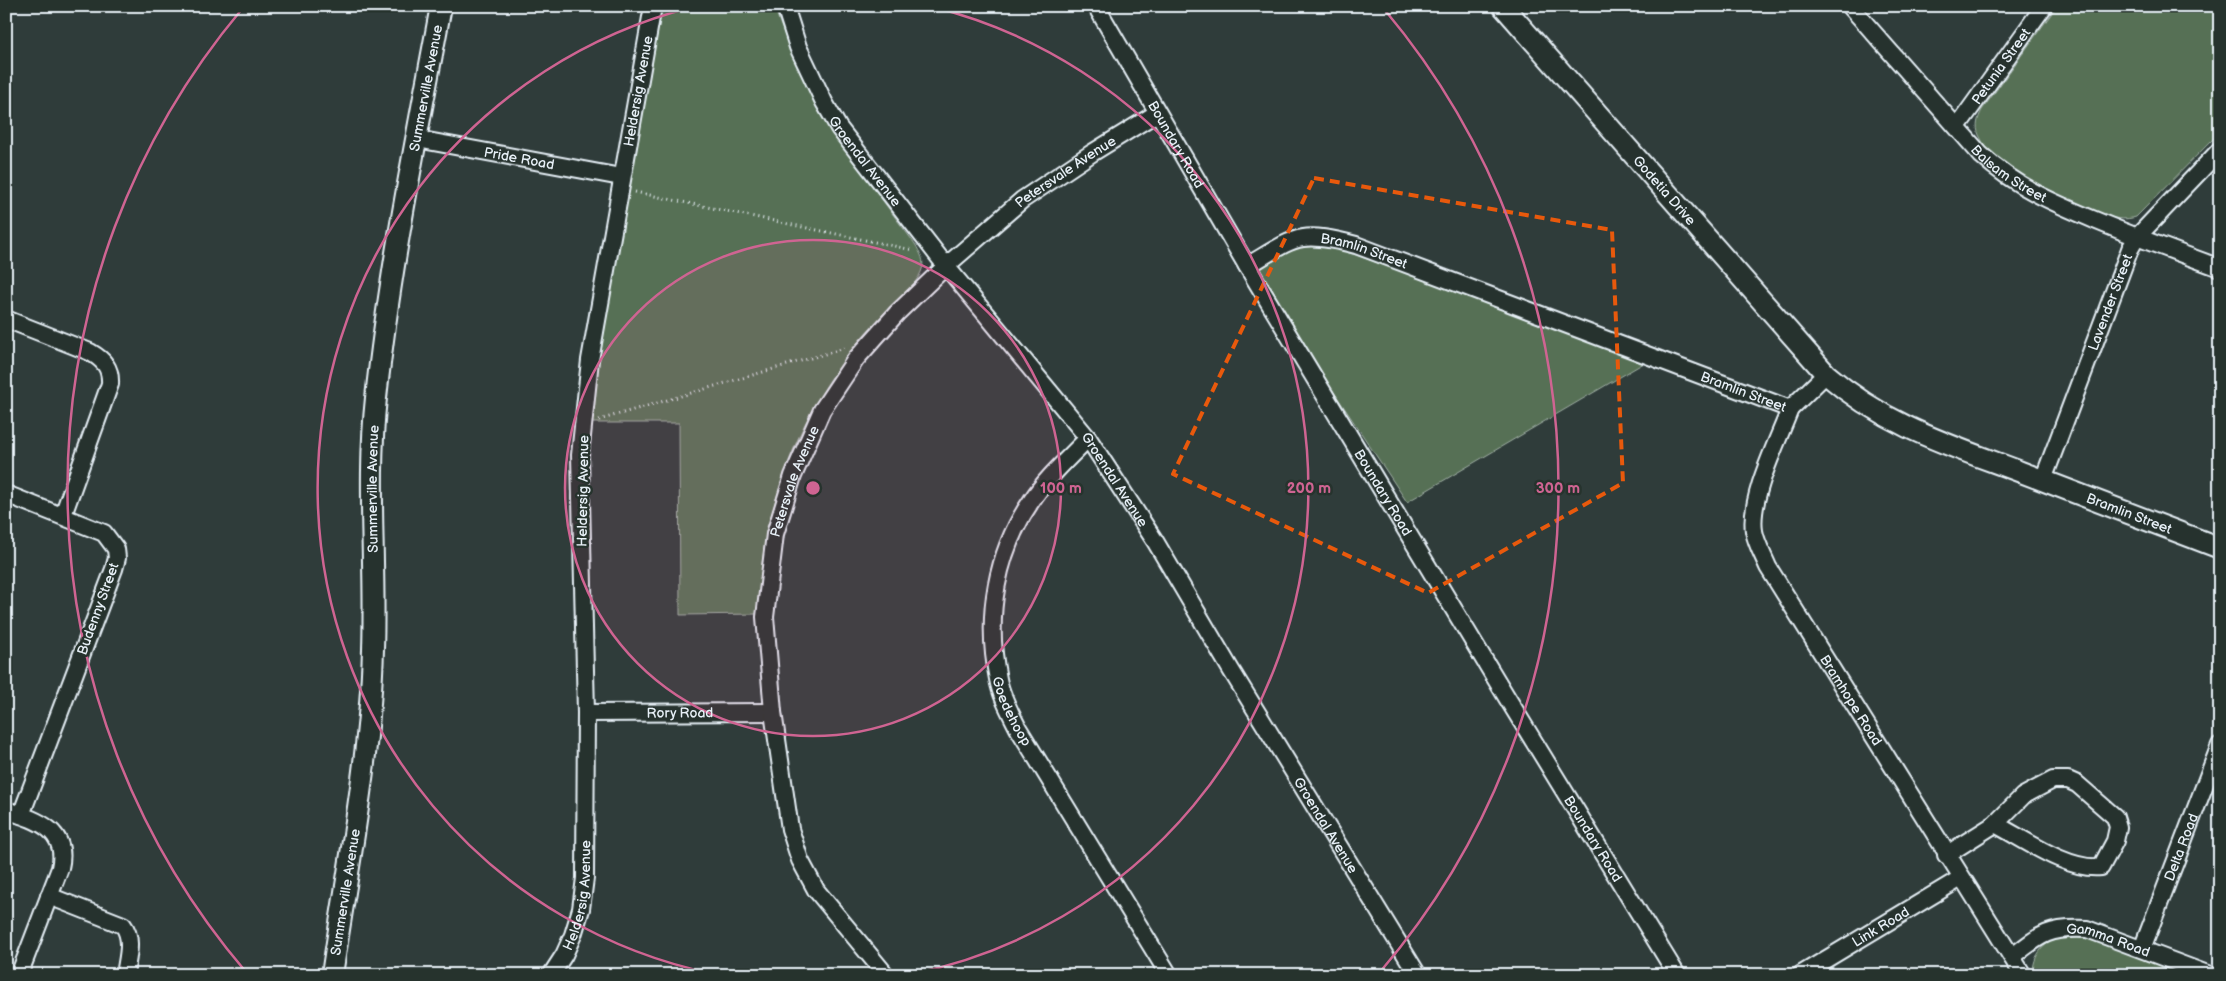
<svg xmlns="http://www.w3.org/2000/svg" width="2226" height="981" font-family="'Balsamiq Sans',sans-serif">
<style>
.green{fill:#576f54;stroke:#a0b0a6}
.lines{fill:none;stroke-linecap:round;stroke-linejoin:round}
.minor-casing{stroke:#e8f1f8;stroke-width:20}
.tertiary-casing{stroke:#e8f1f8;stroke-width:24}
.path{stroke:#e8f1f8;stroke-width:3;stroke-dasharray:1 4;stroke-linecap:butt}
.minor{stroke:#26332d;stroke-width:16}
.tertiary{stroke:#26332d;stroke-width:20}
.marked{fill:none;stroke:#e8590c;stroke-width:4;stroke-dasharray:10 6;stroke-linejoin:round}
.ring{fill:none;stroke:#cf6492;stroke-width:2.5}
.labels{text-anchor:middle;dominant-baseline:central;stroke-width:5;stroke-linejoin:round;paint-order:stroke}
.street-label{font-size:14px;fill:#e8f1f8;stroke:#26332d}
.centre{fill:#cf6492;stroke:#26332d;stroke-width:2.5}
.ring-label{font-size:15px;text-anchor:middle;font-weight:bold;fill:#cf6492;stroke:#26332d;stroke-width:5;stroke-linejoin:round;paint-order:stroke}
</style>
<rect width="100%" height="100%" fill="#2f3c3a"/>
<filter id="ink" filterUnits="userSpaceOnUse"><feTurbulence type="fractalNoise" baseFrequency=".02" numOctaves="2"/><feDisplacementMap in="SourceGraphic" scale="10" xChannelSelector="R" yChannelSelector="G"/><feConvolveMatrix kernelMatrix="1 2 1 2 8 2 1 2 1" color-interpolation-filters="sRGB"/></filter>
<g filter="url(#ink)">
<path class="green" d="M 662,6 L 774,6 C 803,96 859,169 915,244 C 920,253 926,261 921,272 C 916,285 900,296 891,306 C 872,325 854,345 839,367 C 803,416 780,476 767,534 C 761,560 760,587 758,614 L 680,615 L 679,423 L 591,423 L 599,355 Z
M 2057,6 L 2220,6 L 2220,132 L 2136,217 C 2116,223 2100,213 2081,206 C 2046,192 1996,172 1979,135 C 1975,126 1978,118 1982,110 Z
M 1311,239 L 1649,360 L 1407,502 L 1254,272 Z
M 2065,935 L 2087,937 L 2186,975 L 2033,975 C 2032,954 2046,940 2065,935 Z"/>
<g class="lines">
<defs>
<g id="minor">
<path id="s1" d="M 785,6 L 798,47 L 824,102 L 839,128 L 946,266 L 1088,438 L 1155,541 L 1231,670 L 1418,975"/>
<path id="s2" d="M 1096,6 L 1247,266 L 1509,701 L 1677,975"/>
<path id="s3" d="M 1850,6 L 1981,155 C 2016,187 2054,203 2097,221 C 2138,238 2179,253 2220,268"/>
<path id="s4" d="M 1957,127 L 2044,6"/>
<path id="s5" d="M 417,139 L 621,177"/>
<path id="s6" d="M 1247,266 C 1296,237 1298,230 1356,245 L 1790,409 L 1826,374"/>
<path d="M 6,319 L 90,352 C 104,360 111,368 110,384 L 63,515"/>
<path id="s7" d="M 1790,409 C 1778,441 1749,497 1754,531 C 1756,543 1763,555 1768,567 L 2023,975"/>
<path id="s8" d="M 1088,438 C 1069,458 1047,477 1032,500 C 996,552 985,617 998,679 C 1001,696 1010,712 1018,728 L 1169,975"/>
<path id="s9" d="M 2043,480 L 2130,249 L 2137,237 L 2220,150"/>
<path d="M 6,494 L 104,533 L 116,549 L 117,558 L 114,569 L 21,815"/>
<path id="s10" d="M 586,713 L 773,712"/>
<path d="M 6,810 C 36,820 69,829 60,868 L 19,975"/>
<path d="M 1946,855 L 1995,824 L 2023,796 L 2053,780 L 2068,780 L 2077,784 L 2115,817 L 2118,827 L 2115,841 L 2101,867 C 2068,871 2024,839 1995,824"/>
<path d="M 49,896 L 123,925 C 134,939 127,959 125,975"/>
<path id="s11" d="M 2142,949 L 2220,745"/>
<path id="s12" d="M 2012,957 C 2041,934 2049,927 2087,929 L 2210,975"/>
<path id="s13" d="M 551,975 L 564,955 L 573,935 L 581,909 L 585,878 L 586,713 L 580,455 L 590,360 L 653,6"/>
<path id="s14" d="M 886,975 L 816,890 L 800,860 L 790,829 L 773,712 L 765,617 L 775,534 L 793,476 L 822,410 L 856,359 L 897,313 L 946,266 L 1022,200 L 1092,153 L 1157,113"/>
<path id="s15" d="M 1800,975 L 1961,878"/>
</g>
<g id="tertiary">
<path id="s16" d="M 1503,6 L 1826,374 C 1886,426 1949,445 2021,472 C 2088,497 2154,523 2220,548"/>
<path id="s17" d="M 332,975 C 348,867 370,758 373,649 C 376,566 367,481 376,398 C 390,267 417,136 441,6"/>
</g>
</defs>
<use href="#minor" class="minor-casing"/>
<use href="#tertiary" class="tertiary-casing"/>
<path class="path" d="M 635,192 L 913,250
M 599,420 L 845,348"/>
<use href="#minor" class="minor"/>
<use href="#tertiary" class="tertiary"/>
</g>
</g>
<path class="marked" d="M 1314,178 L 1612,230 L 1623,483 L 1428,593 L 1173,474 Z"/>
<circle cx="813" cy="488" r="248" fill="#cf6492" fill-opacity=".12"/>
<g class="ring">
<circle cx="813" cy="488" r="248"/>
<path d="M714 974A496 496 0 0 1 693 7M933 7A496 496 0 0 1 912 974"/>
<path d="M246 972A745 745 0 0 1 242 9M1384 9A745 745 0 0 1 1380 972"/>
</g>
<g class="labels">
<g class="street-label">
<text stroke="none"><textPath href="#s4" startOffset="75">Petunia Street</textPath></text>
<text stroke="none"><textPath href="#s17" startOffset="894">Summerville Avenue</textPath></text>
<text stroke="none"><textPath href="#s13" startOffset="896">Heldersig Avenue</textPath></text>
<text stroke="none"><textPath href="#s2" startOffset="160">Boundary Road</textPath></text>
<text stroke="none"><textPath href="#s5" startOffset="104">Pride Road</textPath></text>
<text stroke="none"><textPath href="#s1" startOffset="176">Groendal Avenue</textPath></text>
<text stroke="none"><textPath href="#s3" startOffset="232">Balsam Street</textPath></text>
<text stroke="none"><textPath href="#s14" startOffset="950">Petersvale Avenue</textPath></text>
<text stroke="none"><textPath href="#s16" startOffset="245">Godetia Drive</textPath></text>
<text stroke="none"><textPath href="#s6" startOffset="126">Bramlin Street</textPath></text>
<text stroke="none"><textPath href="#s9" startOffset="190">Lavender Street</textPath></text>
<text stroke="none"><textPath href="#s6" startOffset="531">Bramlin Street</textPath></text>
<text stroke="none"><textPath href="#s1" startOffset="581">Groendal Avenue</textPath></text>
<text stroke="none"><textPath href="#s14" startOffset="530">Petersvale Avenue</textPath></text>
<text stroke="none"><textPath href="#s17" startOffset="489">Summerville Avenue</textPath></text>
<text transform="translate(583 491) rotate(-89)">Heldersig Avenue</text>
<text stroke="none"><textPath href="#s2" startOffset="565">Boundary Road</textPath></text>
<text stroke="none"><textPath href="#s16" startOffset="825">Bramlin Street</textPath></text>
<text transform="translate(98 609) rotate(-70)">Budenny Street</text>
<text stroke="none"><textPath href="#s7" startOffset="324">Bramhope Road</textPath></text>
<text stroke="none"><textPath href="#s8" startOffset="306">Goedehoop</textPath></text>
<text stroke="none"><textPath href="#s10" startOffset="94">Rory Road</textPath></text>
<text stroke="none"><textPath href="#s1" startOffset="986">Groendal Avenue</textPath></text>
<text stroke="none"><textPath href="#s2" startOffset="970">Boundary Road</textPath></text>
<text stroke="none"><textPath href="#s11" startOffset="109">Delta Road</textPath></text>
<text stroke="none"><textPath href="#s17" startOffset="84">Summerville Avenue</textPath></text>
<text stroke="none"><textPath href="#s13" startOffset="86">Heldersig Avenue</textPath></text>
<text stroke="none"><textPath href="#s15" startOffset="94">Link Road</textPath></text>
<text stroke="none"><textPath href="#s12" startOffset="106">Gamma Road</textPath></text>
</g>
</g>
<circle cx="813" cy="488" r="8" class="centre"/>
<g class="ring-label">
<text x="1061" y="493">100 m</text>
<text x="1309" y="493">200 m</text>
<text x="1558" y="493">300 m</text>
</g>
<rect width="2226" height="981" fill="none" stroke="#26332d" stroke-width="25"/>
<rect x="12" y="12" width="2201" height="956" fill="none" stroke="#e8f1f8" stroke-width="2" filter="url(#ink)"/>
</svg>
